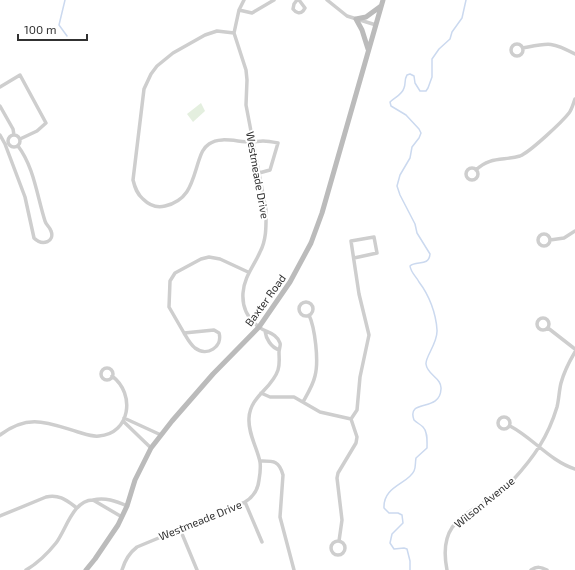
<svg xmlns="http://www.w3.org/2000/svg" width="575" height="570" font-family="'Exo 2',sans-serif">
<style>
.green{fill:#e4efdf}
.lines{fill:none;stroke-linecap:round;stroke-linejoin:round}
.stream{stroke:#cbd9ef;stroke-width:1.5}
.street{stroke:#cecece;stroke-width:3.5}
.secondary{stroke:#bbb;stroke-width:5}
.labels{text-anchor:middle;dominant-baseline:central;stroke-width:4;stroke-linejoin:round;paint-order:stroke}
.street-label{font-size:11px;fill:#313131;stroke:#fff}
</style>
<rect width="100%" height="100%" fill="#fff"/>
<path class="green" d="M 201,103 L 205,111 L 193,122 L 187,114 Z"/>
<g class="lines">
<path class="stream" d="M 65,0 L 59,25 L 67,36
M 410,570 L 410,561 L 407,549 L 404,548 L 394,549 L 390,543 L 392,534 L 403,523 L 402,515 L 398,513 L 389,513 L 384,508 C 383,486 408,484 414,471 C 416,467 415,463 416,458 L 427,448 C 427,441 428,432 423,427 C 420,424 417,423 414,420 C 406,398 440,413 441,389 C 442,378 427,375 426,364 C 425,357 438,343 437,330 C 436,313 429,295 419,282 C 416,276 411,273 410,266 C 416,260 429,267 430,254 L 417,233 L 415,224 L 400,195 L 397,186 L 400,175 L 410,158 L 412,147 L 419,138 L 421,133 L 419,129 L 406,115 L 391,106 L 390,102 C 395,97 402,95 404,88 C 406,83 404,80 407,75 L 410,74 L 414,76 L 415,83 L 420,91 L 426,91 L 428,88 L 432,77 L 432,59 L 439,49 L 450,39 L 452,32 L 462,18 L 466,0"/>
<path class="street" d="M 297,0 L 294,4 L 293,9 C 296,13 300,14 303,11 L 305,8 L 299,0
M 327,0 L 347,16 L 376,25
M 239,10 L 252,13 L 274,0
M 234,33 L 217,31 L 205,35 L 173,53 L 157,66 L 151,74 L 144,89 L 133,180 C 135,188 137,194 143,199 C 149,205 157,208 165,206 C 190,200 192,181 199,160 C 201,154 203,148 209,144 C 220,136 237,142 251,142 C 255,142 259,141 263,141 C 268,141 273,142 278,143 L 270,170 L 259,173
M511 50a6 6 0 1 1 12 0a6 6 0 1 1-12 0Z
M 523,48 C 548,43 551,41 575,54
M 0,87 L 20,75 L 46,123 L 37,131 L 20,139
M 0,106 L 13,129 L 14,135
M8 141a6 6 0 1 1 12 0a6 6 0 1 1-12 0Z
M 0,135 L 5,144 L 25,197 L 34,238 C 43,247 55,241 51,231 C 50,227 46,225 45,221 C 37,196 34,167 18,146
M466 174a6 6 0 1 1 12 0a6 6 0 1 1-12 0Z
M 476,170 C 490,156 504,161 520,156 C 530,152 562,122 569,113 C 572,109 573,104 575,99
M538 240a6 6 0 1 1 12 0a6 6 0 1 1-12 0Z
M 550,240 L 564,238 L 575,231
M299 309a7 7 0 1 1 14 0a7 7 0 1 1-14 0Z
M537 324a6 6 0 1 1 12 0a6 6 0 1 1-12 0Z
M 548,328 L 575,349
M 214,330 L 219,333 C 223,347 207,357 195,348 C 190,344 187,338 184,333 Z
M 265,331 C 266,339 271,347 279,350
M 184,333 L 169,307 L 170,281 L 175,273 L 201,259 L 209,257 L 220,259 L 248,272
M101 374a6 6 0 1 1 12 0a6 6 0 1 1-12 0Z
M 261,393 L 270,397 L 294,397 L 320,412 L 351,419
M 303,402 C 308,393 313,385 315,376 C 319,361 315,328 309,315
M498 423a6 6 0 1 1 12 0a6 6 0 1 1-12 0Z
M 124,418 L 161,435
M 123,421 L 151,448
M 510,426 C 533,438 550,461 575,469
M 0,435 C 29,413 48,423 78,432 C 85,434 92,437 99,436 C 130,434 136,394 112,376
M 260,461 C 273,461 279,460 283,475 L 280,517 L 294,570
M 93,500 C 105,497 116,501 127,506
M 245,502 L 262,542
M 0,516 L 46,497 C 59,494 66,500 77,508
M 180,529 L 197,570
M 339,541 L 342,520 L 337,478 L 338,473 L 356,443 L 357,437 L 351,419 L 357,410 L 360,377 L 369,335 L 359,294 L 351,241 L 374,237 L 377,253 L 354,258
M331 548a7 7 0 1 1 14 0a7 7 0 1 1-14 0Z
M 26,570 C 38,563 48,553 56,543 C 66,530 73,500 93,500 L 122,517
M 122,570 C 125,560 129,553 137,547 L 245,502 C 253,497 258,490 259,480 C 260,474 261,468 260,462 C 257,447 248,434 249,418 C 250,396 272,389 278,370 C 280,364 279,358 279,352 C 279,349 281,345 280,343 C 276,332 266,333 259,327 C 248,319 242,307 243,293 C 244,277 254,266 260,252 C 267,239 266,224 266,210 L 246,105 L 247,80 L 246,70 L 234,33 L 239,10 L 244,0
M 447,570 C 435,510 483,514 513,480 C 534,457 548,437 557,407 C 559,399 559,391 561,383 C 564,372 569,362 575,352
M 531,570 C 537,566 541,567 547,570"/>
<path class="secondary" d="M 368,49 L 362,30 L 356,19 L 366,17 L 381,6
M 86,570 L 95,559 L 118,525 L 127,506 L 135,480 L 151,448 L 172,421 L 213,374 L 259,327 L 290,282 L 311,243 L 322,213 L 383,0"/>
</g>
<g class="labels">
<g class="street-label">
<text transform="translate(258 175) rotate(80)">Westmeade Drive</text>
<text transform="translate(265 300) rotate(-54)">Baxter Road</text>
<text transform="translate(484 502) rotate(-39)">Wilson Avenue</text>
<text transform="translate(200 520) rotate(-22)">Westmeade Drive</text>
</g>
</g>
<path d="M18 34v6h69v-6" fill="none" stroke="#313131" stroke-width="2"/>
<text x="24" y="34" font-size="12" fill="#313131" stroke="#ffffff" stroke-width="3" paint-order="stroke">100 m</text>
</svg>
